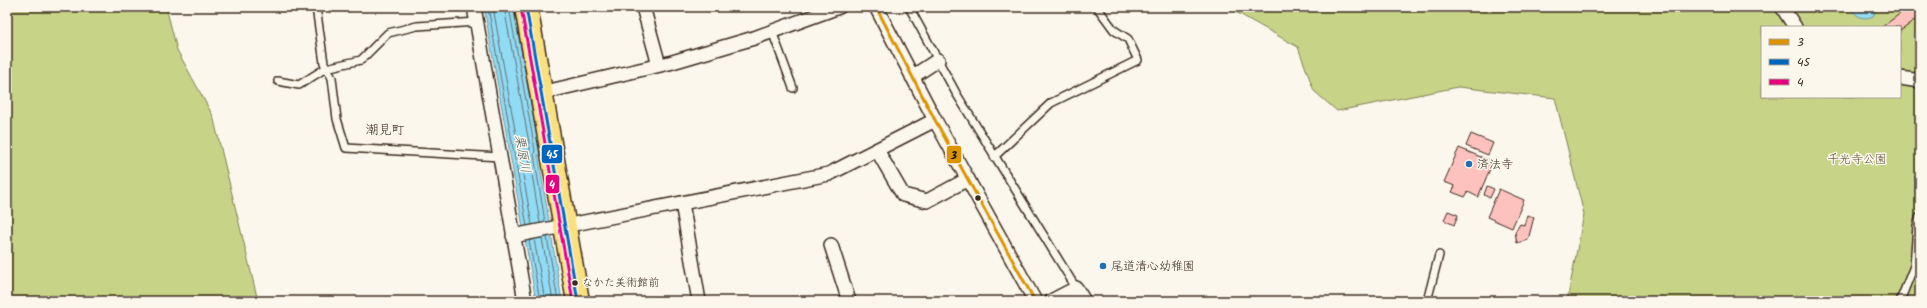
<svg xmlns="http://www.w3.org/2000/svg" width="1927" height="308" font-family="Kalam,'Klee One',sans-serif">
<style>
.green{fill:#c7d488;stroke:#817f53;fill-rule:evenodd}
.water{fill:#92dbf4;stroke:#6f949e}
.lines{fill:none;stroke-linecap:round;stroke-linejoin:round}
.shore{stroke:#5e7174;stroke-width:1}
.building{fill:#fec2be;stroke:#3b2a1e}
.service-casing{stroke:#3b2a1e;stroke-width:10}
.minor-casing{stroke:#3b2a1e;stroke-width:16}
.trunk-casing{stroke:#3b2a1e;stroke-width:25}
.service{stroke:#fbf7ec;stroke-width:7}
.minor{stroke:#fbf7ec;stroke-width:13}
.trunk{stroke:#fbe080;stroke-width:22}
.bus-1-casing{stroke:#fbf7ec;stroke-width:6}
.bus-2-casing{stroke:#fbf7ec;stroke-width:6}
.bus-3-casing{stroke:#fbf7ec;stroke-width:6}
.bus-1{stroke:#db9304;stroke-width:3}
.bus-2{stroke:#0065bd;stroke-width:3}
.bus-3{stroke:#e5007d;stroke-width:3}
.poi-dot{fill:#1f6fb2;stroke:#fbf7ec;stroke-width:1.5}
.bus-dot{fill:#3b2a1e;stroke:#fbf7ec;stroke-width:1.5}
.labels{text-anchor:middle;dominant-baseline:central;stroke-width:3;stroke-linejoin:round;paint-order:stroke}
.bus-label{font-size:11px;fill:#3b2a1e;stroke:#fbf7ec;text-anchor:start}
.park-label{font-size:12px;fill:#5e5438;stroke:#fbf7ec}
.poi-label{font-size:12px;fill:#3b2a1e;stroke:#fbf7ec;text-anchor:start}
.neighbourhood-label{font-size:13px;fill:#3b2a1e;stroke:#fbf7ec}
.water-label{font-size:13px;font-style:italic;fill:#515654;stroke:#fbf7ec}
.line-badge{stroke:#fbf7ec;stroke-width:1.5}
.badge-label{font-size:11px;text-anchor:middle;font-weight:bold;fill:#fff}
.pale-badge-label{font-size:11px;text-anchor:middle;font-weight:bold;fill:#111}
</style>
<rect width="100%" height="100%" fill="#fbf7ec"/>
<filter id="ink" filterUnits="userSpaceOnUse"><feTurbulence type="fractalNoise" baseFrequency=".025" numOctaves="2"/><feDisplacementMap in="SourceGraphic" scale="8" xChannelSelector="R" yChannelSelector="G"/><feConvolveMatrix kernelMatrix="1 2 1 2 8 2 1 2 1" color-interpolation-filters="sRGB"/></filter>
<g filter="url(#ink)">
<path class="green" d="M 7,7 L 166,7 L 177,50 L 213,116 L 258,301 L 7,301 Z
M 1227,7 L 1920,7 L 1920,301 L 1567,301 L 1584,214 L 1555,98 L 1458,87 L 1337,111 L 1314,91 L 1298,47 ZM 1762,27 L 1900,27 L 1900,97 L 1762,97 Z"/>
<path class="water" d="M 484,7 L 513,7 L 540,153 L 538,154 L 562,301 L 536,301 Z
M 1850,7 L 1878,7 L 1873,16 C 1862,21 1856,16 1850,7 Z"/>
<g class="lines">
<path class="shore" d="M 488,7 L 527,226
M 493,7 L 532,225
M 504,7 L 530,148 L 529,156 L 540,223
M 509,7 L 535,150 L 534,155 L 545,222
M 547,237 L 558,301
M 542,238 L 553,301
M 534,239 L 545,301
M 529,240 L 540,301"/>
</g>
<path class="building" d="M 1909,7 L 1913,7 L 1920,17 L 1900,31 L 1900,27 L 1882,27 Z
M 1471,134 L 1493,143 L 1488,155 L 1466,146 Z
M 1459,148 L 1493,162 L 1478,197 L 1468,192 L 1465,197 L 1452,192 L 1455,186 L 1444,182 Z
M 1487,186 L 1494,189 L 1490,198 L 1484,195 Z
M 1499,189 L 1524,200 L 1512,228 L 1487,217 Z
M 1448,211 L 1458,215 L 1454,225 L 1444,220 Z
M 1527,215 L 1534,217 L 1528,240 L 1517,243 L 1515,232 L 1520,224 L 1524,225 Z"/>
<g class="lines">
<defs>
<path id="service" d="M 316,7 L 324,63 L 332,78 L 337,119 L 346,148 L 500,157
M 909,7 L 956,93 L 1076,288
M 772,31 L 793,88
M 278,81 L 299,85 L 326,68 L 361,60 L 388,33 L 417,26 L 477,22
M 994,157 L 1051,103 L 1138,60 L 1128,39 L 1114,30 L 1097,7
M 1427,301 L 1439,255
M 1900,301 L 1914,266 L 1917,226 L 1920,216"/>
<path id="minor" d="M 474,7 L 525,301
M 643,7 L 659,65
M 876,7 L 935,120 L 1035,301
M 1782,7 L 1795,27
M 912,77 L 938,60
M 1900,78 L 1920,81
M 541,93 L 669,63 L 754,38 L 839,7
M 877,150 L 903,195 L 927,201 L 968,179
M 682,203 L 699,301
M 513,236 L 829,174 L 935,120
M 831,245 L 849,301
M 1051,301 L 1076,288 L 1084,301"/>
<path id="trunk" d="M 526,7 L 578,301"/>
</defs>
<use href="#service" class="service-casing"/>
<use href="#minor" class="minor-casing"/>
<use href="#trunk" class="trunk-casing"/>
<use href="#service" class="service"/>
<use href="#minor" class="minor"/>
<use href="#trunk" class="trunk"/>
<defs>
<path id="bus-1" d="M 876,7 L 935,120 L 1035,301"/>
<path id="bus-2" d="M 526,7 L 578,301"/>
<path id="bus-3" d="M 521,8 L 573,301"/>
</defs>
<use href="#bus-1" class="bus-1-casing"/>
<use href="#bus-2" class="bus-2-casing"/>
<use href="#bus-3" class="bus-3-casing"/>
<use href="#bus-1" class="bus-1"/>
<use href="#bus-2" class="bus-2"/>
<use href="#bus-3" class="bus-3"/>
</g>
</g>
<g class="poi-dot">
<circle cx="1469" cy="164" r="4"/>
<circle cx="1103" cy="266" r="4"/>
</g>
<g class="bus-dot">
<circle cx="978" cy="198" r="3.5"/>
<circle cx="575" cy="283" r="3.5"/>
</g>
<g class="labels">
<g class="bus-label">
<text x="582" y="283">なかた美術館前</text>
</g>
<g class="park-label">
<text x="1857" y="159">千光寺公園</text>
</g>
<g class="poi-label">
<text x="1477" y="164">済法寺</text>
<text x="1111" y="266">尾道清心幼稚園</text>
</g>
<g class="neighbourhood-label">
<text x="385" y="130">潮見町</text>
</g>
<g class="water-label">
<text transform="translate(522 154) rotate(80)">栗原川</text>
</g>
</g>
<g class="line-badge">
<rect x="541" y="144" width="22" height="20" rx="4" fill="#0065bd"/>
<rect x="946" y="145" width="16" height="19" rx="4" fill="#db9304"/>
<rect x="545" y="174" width="15" height="20" rx="4" fill="#e5007d"/>
</g>
<g class="badge-label">
<text x="552" y="158">45</text>
<text x="552" y="188">4</text>
</g>
<g class="pale-badge-label">
<text x="954" y="159">3</text>
</g>
<rect width="1927" height="308" fill="none" stroke="#fbf7ec" stroke-width="24"/>
<rect x="12" y="12" width="1903" height="284" fill="none" stroke="#3b2a1e" stroke-width="1.5" filter="url(#ink)"/>
<rect x="1761" y="26" width="140" height="72" fill="#fbf7ec" stroke="#aea59a"/>
<rect x="1769" y="39" width="20" height="6" fill="#db9304" stroke="#aea59a"/>
<text x="1797" y="46" font-size="12" fill="#3b2a1e">3</text>
<rect x="1769" y="59" width="20" height="6" fill="#0065bd" stroke="#aea59a"/>
<text x="1797" y="66" font-size="12" fill="#3b2a1e">45</text>
<rect x="1769" y="79" width="20" height="6" fill="#e5007d" stroke="#aea59a"/>
<text x="1797" y="86" font-size="12" fill="#3b2a1e">4</text>
</svg>
